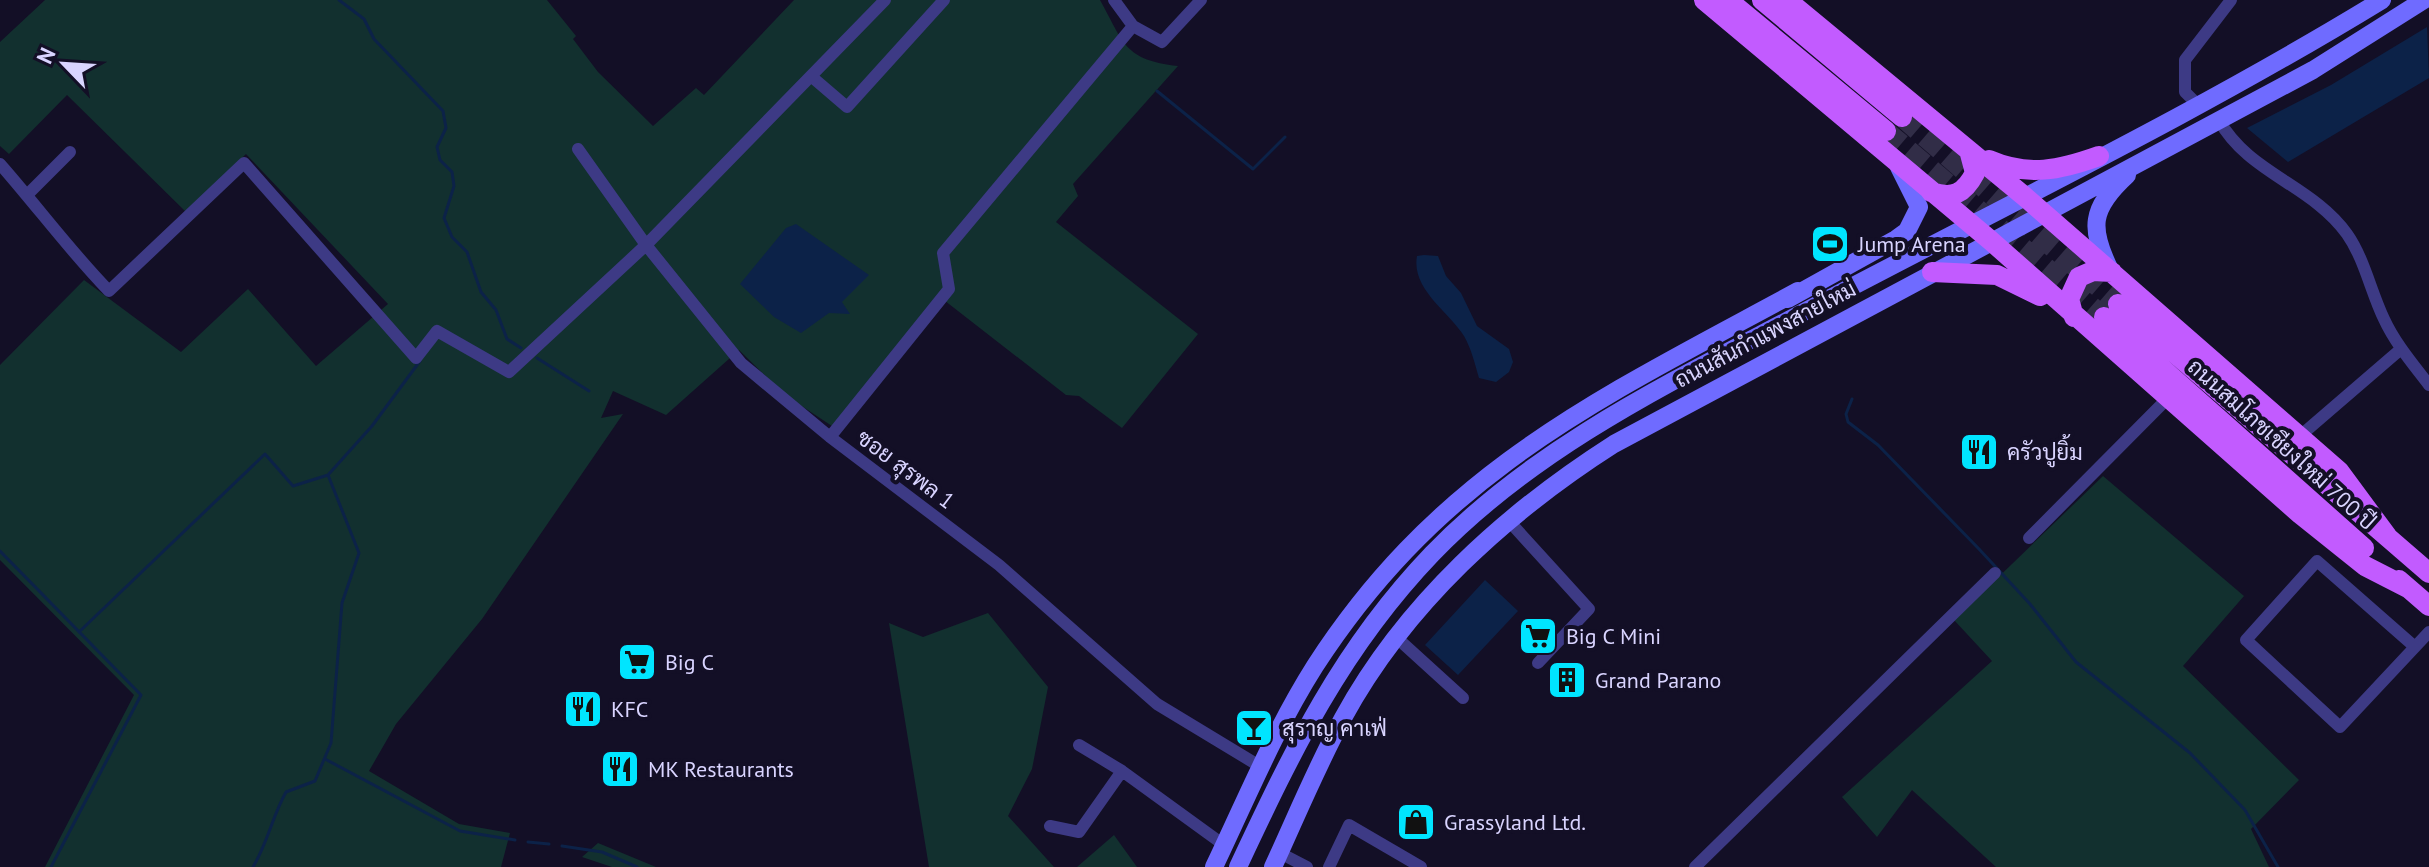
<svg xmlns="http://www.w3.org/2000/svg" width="2429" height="867" font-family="'PT Sans',Sarabun,sans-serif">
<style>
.green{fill:#12302f}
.water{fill:#0c2248}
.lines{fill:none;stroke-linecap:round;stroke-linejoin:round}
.stream{stroke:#0c2248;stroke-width:3}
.primary-tunnel{stroke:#312d47;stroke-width:20;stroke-dasharray:20 10;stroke-linecap:butt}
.minor{stroke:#3d3a85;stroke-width:12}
.secondary{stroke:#6f6bff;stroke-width:18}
.primary{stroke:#c25bff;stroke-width:20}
.labels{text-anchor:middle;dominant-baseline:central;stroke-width:8;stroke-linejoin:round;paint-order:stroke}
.poi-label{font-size:22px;fill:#d9d4ff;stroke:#130f26;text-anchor:start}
.street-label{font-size:22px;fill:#d9d4ff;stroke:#130f26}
</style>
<rect width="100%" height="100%" fill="#130f26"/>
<path class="green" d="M 45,0 L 547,0 L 576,36 L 573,39 L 598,72 L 653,126 L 696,88 L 704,95 L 794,0 L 1100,0 C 1124,43 1124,60 1178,66 L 1073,184 L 1078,196 L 1056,222 L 1198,334 L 1122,428 L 1079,396 L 1066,395 L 940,297 L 832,426 L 785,395 L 739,350 L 666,415 L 613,391 L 601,418 L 623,414 L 482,619 L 396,724 L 369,771 L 459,824 L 510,833 L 501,867 L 45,867 L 134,695 L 0,560 L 0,365 L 84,280 L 181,352 L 248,289 L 316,366 L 388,304 L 246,154 L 186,212 L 67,95 L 9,154 L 0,146 L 0,42 Z
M 1832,228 L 1845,250 L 1828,260 L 1816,238 Z
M 2103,476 L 2244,596 L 2183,666 L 2299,780 L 2251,829 L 2269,867 L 1996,867 L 1912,790 L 1877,837 L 1842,797 L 1992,661 L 1954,620 Z
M 988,613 L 1048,687 L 1032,769 L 1008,816 L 1054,867 L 929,867 L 889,623 L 923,637 Z
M 1114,835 L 1137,867 L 1077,867 Z
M 598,843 L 656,867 L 612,867 L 582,857 Z"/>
<path class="water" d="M 2427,27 L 2429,78 L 2288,162 L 2247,128 L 2331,85 Z
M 796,224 L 869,275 L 842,302 L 850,314 L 829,313 L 801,333 L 774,317 L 740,284 L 786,228 Z
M 1424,255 L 1438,256 L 1446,276 L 1461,293 L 1477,326 L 1509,349 L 1513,362 L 1509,372 L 1496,382 L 1479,378 C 1475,364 1471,348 1464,336 C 1449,312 1411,289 1417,256 Z
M 1485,580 L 1518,611 L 1458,675 L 1425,645 Z"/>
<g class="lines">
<path class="stream" d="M 339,0 L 364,19 L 374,39 L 443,111 L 446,128 L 437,147 L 440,160 L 452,172 L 454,186 L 444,218 L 452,237 L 467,252 L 481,292 L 496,310 L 507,339 L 521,348
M 1157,91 L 1253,169 L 1285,137
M 537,358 L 589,391
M 1852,399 L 1846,414 L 1848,422 L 1878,445 L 1979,549 L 2030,604 L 2076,662 L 2190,753 L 2245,810 L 2278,867
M 0,551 L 141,695 L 51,867
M 79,632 L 265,454 L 293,486 L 328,475
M 325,759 L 460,831 L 515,840
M 528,842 L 549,844
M 562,846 L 602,852 L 637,867
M 253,867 C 268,842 272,817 286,792 L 315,781 L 331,743 L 342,603 L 359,553 L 328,475 L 372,426 L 420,361"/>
<path class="primary-tunnel" d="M 1902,117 L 2118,304
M 1886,131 L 2104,317"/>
<path class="minor" d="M 1114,0 L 1133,26 L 1162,42 L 1201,0
M 812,77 L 847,107 L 944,0
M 2200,107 L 2185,92 L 2185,60 L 2231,0
M 2219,120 C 2248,173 2312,185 2347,234 C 2364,258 2371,292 2384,319 C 2395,343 2413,364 2429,385
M 578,149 L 646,245 L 741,363 L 830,437 L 999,565 L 1157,704 L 1261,767
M 0,164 C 37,206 70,251 109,291 L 244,163 L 416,358 L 437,331 L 509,372 L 646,245 L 885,0
M 27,195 L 70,152
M 2300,436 L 2401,349
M 830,437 L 949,289 L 943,253 L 1133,26
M 1508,520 L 1589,609 L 1538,663
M 2029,538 L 2168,398
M 1397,638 L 1463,698
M 2415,647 L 2317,561 L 2246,640 L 2340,727 L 2429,632
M 1079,745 L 1122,771 L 1224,845
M 1050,826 L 1079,832 L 1122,771
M 1280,853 L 1307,867
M 1329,867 L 1349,825 L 1421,867
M 1695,867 L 1995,573"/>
<path class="secondary" d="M 2111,272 C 2089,228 2090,209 2127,175
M 1788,299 L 1896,239 L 1907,231 L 1919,207 L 1899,167
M 1214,867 C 1246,800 1275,729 1315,666 C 1442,470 1601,398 1798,291
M 1238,867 C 1293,750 1341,649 1432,554 C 1536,446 1671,382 1802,313 C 1996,210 2194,115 2382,0
M 1273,867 C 1296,817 1317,766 1343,718 C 1405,604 1506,513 1614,444 L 2313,70 L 2424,0"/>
<path class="primary" d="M 1704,0 L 1990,240 L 2300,514 L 2365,566 L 2408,588
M 1728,0 L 1886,131
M 1762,0 L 1902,117
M 1787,0 L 2024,196 L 2339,471 L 2387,536
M 1989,160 C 2028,177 2060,170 2099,156
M 1931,192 C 1953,199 1964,194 1975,173 L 1970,154
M 1932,272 L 1997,275 L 2040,296
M 2118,304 L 2429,573
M 2074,317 L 2069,299 L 2079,277 L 2093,271 L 2112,272
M 2104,317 L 2364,548
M 2399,580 L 2429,606"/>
</g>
<defs>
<symbol id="stadium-square" viewBox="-11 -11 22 22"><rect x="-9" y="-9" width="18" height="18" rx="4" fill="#00e5ff" stroke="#130f26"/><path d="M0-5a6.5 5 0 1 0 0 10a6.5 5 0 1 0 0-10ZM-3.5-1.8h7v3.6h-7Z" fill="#111"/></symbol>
<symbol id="restaurant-square" viewBox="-11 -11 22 22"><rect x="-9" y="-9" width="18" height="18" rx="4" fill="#00e5ff" stroke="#130f26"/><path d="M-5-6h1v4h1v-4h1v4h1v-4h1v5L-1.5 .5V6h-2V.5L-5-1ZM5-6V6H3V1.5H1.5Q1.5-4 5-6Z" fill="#111"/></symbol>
<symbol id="supermarket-square" viewBox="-11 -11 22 22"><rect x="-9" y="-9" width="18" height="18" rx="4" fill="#00e5ff" stroke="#130f26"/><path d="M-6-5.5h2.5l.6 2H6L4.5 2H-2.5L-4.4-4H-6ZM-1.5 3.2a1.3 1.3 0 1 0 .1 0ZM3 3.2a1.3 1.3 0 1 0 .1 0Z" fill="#111"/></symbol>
<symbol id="building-square" viewBox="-11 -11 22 22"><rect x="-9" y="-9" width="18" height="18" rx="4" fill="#00e5ff" stroke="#130f26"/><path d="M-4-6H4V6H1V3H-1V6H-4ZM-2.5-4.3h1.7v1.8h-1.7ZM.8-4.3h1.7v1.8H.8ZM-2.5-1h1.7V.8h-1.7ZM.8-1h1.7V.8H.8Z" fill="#111"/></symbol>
<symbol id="bar-square" viewBox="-11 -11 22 22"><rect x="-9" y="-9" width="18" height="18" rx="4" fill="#00e5ff" stroke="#130f26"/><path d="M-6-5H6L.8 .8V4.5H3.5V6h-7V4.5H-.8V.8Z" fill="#111"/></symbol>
<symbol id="shop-square" viewBox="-11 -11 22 22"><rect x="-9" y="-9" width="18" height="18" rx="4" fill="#00e5ff" stroke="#130f26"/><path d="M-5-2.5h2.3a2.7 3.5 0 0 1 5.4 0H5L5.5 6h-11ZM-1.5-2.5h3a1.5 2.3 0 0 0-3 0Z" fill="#111"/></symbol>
</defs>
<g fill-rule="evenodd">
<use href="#stadium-square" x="1808" y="222" width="44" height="44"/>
<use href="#restaurant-square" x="1957" y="430" width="44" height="44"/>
<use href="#supermarket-square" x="1516" y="614" width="44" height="44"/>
<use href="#supermarket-square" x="615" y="640" width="44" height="44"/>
<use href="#building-square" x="1545" y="658" width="44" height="44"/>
<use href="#restaurant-square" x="561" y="687" width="44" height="44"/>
<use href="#bar-square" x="1232" y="706" width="44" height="44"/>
<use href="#restaurant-square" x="598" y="747" width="44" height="44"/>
<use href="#shop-square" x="1394" y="800" width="44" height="44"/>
</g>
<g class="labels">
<g class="poi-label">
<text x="1858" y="244">Jump Arena</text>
<text x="2007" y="452">ครัวปูยิ้ม</text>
<text x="1566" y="636">Big C Mini</text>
<text x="665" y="662">Big C</text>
<text x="1595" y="680">Grand Parano</text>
<text x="611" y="709">KFC</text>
<text x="1282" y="728">สุราญ คาเฟ่</text>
<text x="648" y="769">MK Restaurants</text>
<text x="1444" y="822">Grassyland Ltd.</text>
</g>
<g class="street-label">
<text transform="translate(1765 334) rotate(-28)">ถนนสันกำแพงสายใหม่</text>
<text transform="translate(2282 444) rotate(42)">ถนนสมโภชเชียงใหม่ 700 ปี</text>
<text transform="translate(906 469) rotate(37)">ซอย สุรพล 1</text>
</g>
</g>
<g transform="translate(64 64) rotate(295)" stroke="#130f26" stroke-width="6" paint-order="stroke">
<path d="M0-6L14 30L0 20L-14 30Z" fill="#d9d4ff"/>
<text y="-12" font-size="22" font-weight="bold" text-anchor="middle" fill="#d9d4ff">N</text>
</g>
</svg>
